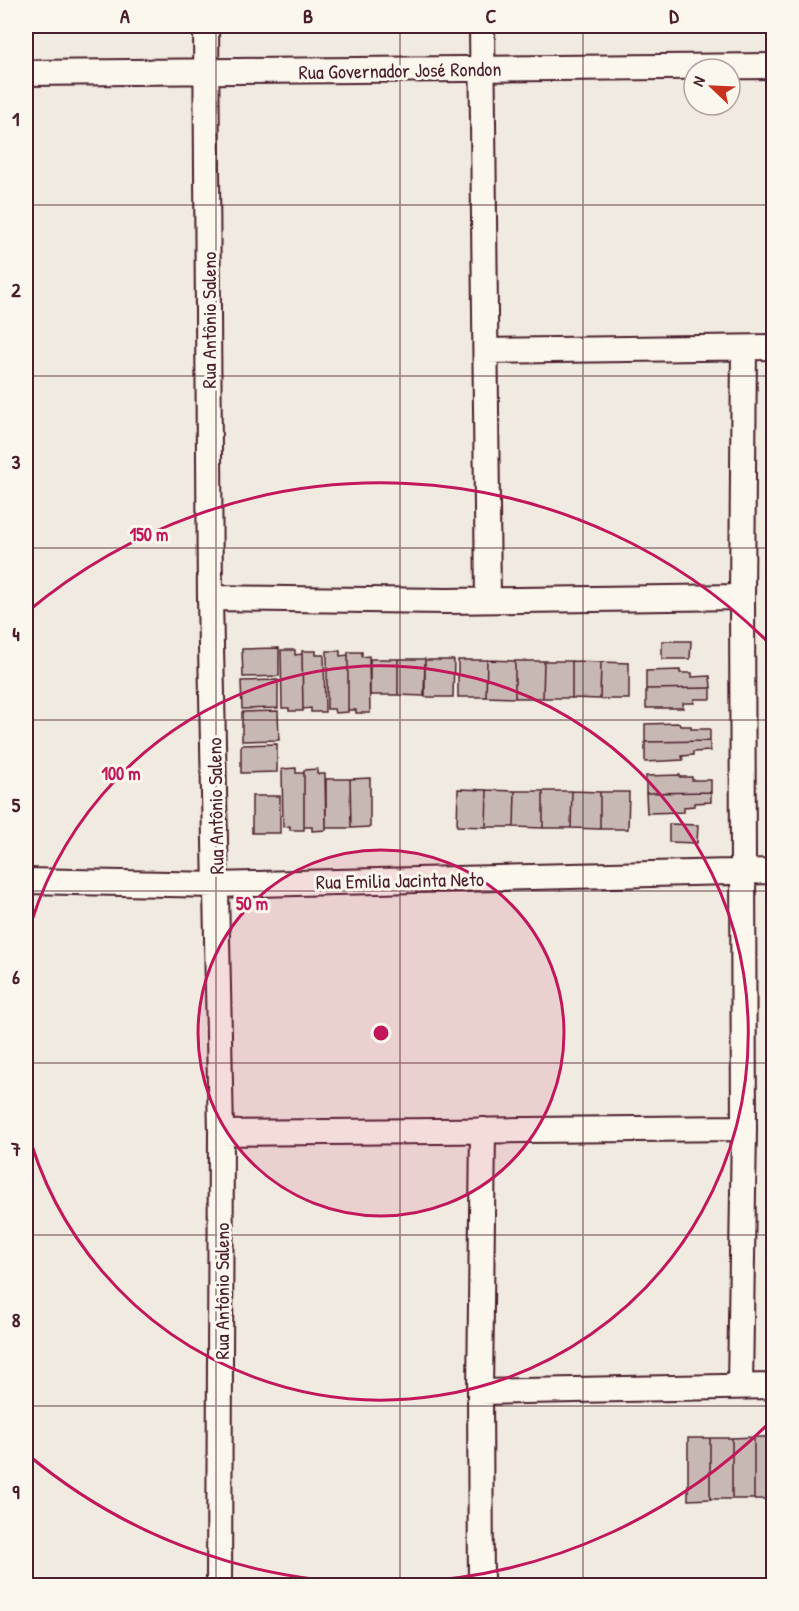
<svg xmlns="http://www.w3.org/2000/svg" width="799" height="1611" font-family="'Patrick Hand',sans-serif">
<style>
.building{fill:#c8b8b3;stroke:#4a1f2b;stroke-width:1.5}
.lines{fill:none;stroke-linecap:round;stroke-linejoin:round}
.minor-casing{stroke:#4a1f2b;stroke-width:28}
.minor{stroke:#fbf7ec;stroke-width:24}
.grid{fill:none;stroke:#4a1f2b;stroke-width:1.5;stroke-opacity:0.55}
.ring{fill:none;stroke:#c2185b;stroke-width:3}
.labels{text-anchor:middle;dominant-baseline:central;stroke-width:6;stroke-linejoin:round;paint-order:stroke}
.street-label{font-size:20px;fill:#4a1f2b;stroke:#fbf7ec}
.centre{fill:#c2185b;stroke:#fbf7ec;stroke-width:3}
.ring-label{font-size:18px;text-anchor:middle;font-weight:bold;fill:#c2185b;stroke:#fbf7ec;stroke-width:6;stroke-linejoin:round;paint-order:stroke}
.neatline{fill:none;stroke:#4a1f2b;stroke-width:2}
.grid-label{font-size:20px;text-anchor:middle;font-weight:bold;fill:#4a1f2b}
</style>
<rect width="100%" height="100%" fill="#f0eae0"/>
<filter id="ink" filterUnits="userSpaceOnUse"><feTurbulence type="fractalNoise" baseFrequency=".0167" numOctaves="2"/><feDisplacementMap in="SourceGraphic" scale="12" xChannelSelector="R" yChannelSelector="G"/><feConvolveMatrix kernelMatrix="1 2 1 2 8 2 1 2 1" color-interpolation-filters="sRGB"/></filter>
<g filter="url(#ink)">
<path class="building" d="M 662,641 L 691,641 L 690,659 L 662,659 Z
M 279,648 L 279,676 L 243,677 L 242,649 Z
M 281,650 L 295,650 L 295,655 L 302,654 L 303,711 L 289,711 L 289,708 L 282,708 Z
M 302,651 L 316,651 L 316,655 L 324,655 L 325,712 L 311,712 L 311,708 L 303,709 Z
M 327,651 L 340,651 L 340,656 L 348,655 L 348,712 L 335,713 L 334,709 L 327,709 Z
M 348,652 L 362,652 L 362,657 L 369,656 L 370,713 L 356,713 L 356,710 L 348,710 Z
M 370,659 L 398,659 L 398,695 L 370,695 Z
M 398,659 L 425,659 L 424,696 L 398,695 Z
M 425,660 L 454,660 L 453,697 L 425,697 Z
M 458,660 L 487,660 L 486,697 L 458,697 Z
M 487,660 L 515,661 L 515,698 L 486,697 Z
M 515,661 L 544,661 L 543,698 L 515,698 Z
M 544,661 L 572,661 L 572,698 L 543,698 Z
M 572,661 L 601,662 L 600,699 L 572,698 Z
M 601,662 L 629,663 L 629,699 L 600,699 Z
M 680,670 L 680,673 L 692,673 L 692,677 L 710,676 L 711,688 L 646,689 L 646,671 Z
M 278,680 L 278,708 L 242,709 L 241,681 Z
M 711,688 L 711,699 L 694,699 L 694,703 L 683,703 L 683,708 L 646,708 L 646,689 Z
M 278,711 L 279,740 L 242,741 L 242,712 Z
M 679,723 L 680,726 L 691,726 L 691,729 L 710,729 L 710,741 L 645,742 L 645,724 Z
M 710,741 L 710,751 L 693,752 L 693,755 L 682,756 L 683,760 L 645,762 L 645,742 Z
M 277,744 L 277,772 L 241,773 L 241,745 Z
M 296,768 L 296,773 L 304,773 L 304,830 L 290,830 L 290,826 L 283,827 L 282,769 Z
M 317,769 L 317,774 L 325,774 L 326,830 L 312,831 L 312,827 L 304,827 L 304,770 Z
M 680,775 L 680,777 L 692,777 L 692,780 L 711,780 L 711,792 L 646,793 L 646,776 Z
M 370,778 L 370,827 L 351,828 L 350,779 Z
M 326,779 L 350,779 L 351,828 L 326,828 Z
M 458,789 L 487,790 L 486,827 L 457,826 Z
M 487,790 L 515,791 L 514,827 L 486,827 Z
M 515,791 L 543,791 L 543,828 L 514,827 Z
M 543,791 L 572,791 L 571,828 L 543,828 Z
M 572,791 L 600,792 L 600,829 L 571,828 Z
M 600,792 L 629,792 L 628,829 L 600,829 Z
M 711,792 L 711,802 L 694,803 L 694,806 L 684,807 L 684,812 L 647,813 L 646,793 Z
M 252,796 L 280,796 L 280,833 L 252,833 Z
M 669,824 L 698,825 L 697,843 L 669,842 Z
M 754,1437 L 754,1499 L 732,1499 L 732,1438 Z
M 754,1437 L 774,1437 L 774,1499 L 754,1499 Z
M 688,1438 L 710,1438 L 710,1499 L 688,1500 Z
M 710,1438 L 732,1438 L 732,1499 L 710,1499 Z"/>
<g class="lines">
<defs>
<path id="minor" d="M 206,26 L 210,598 L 221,1133 L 219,1586
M 482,26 L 488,600
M 26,73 L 774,66
M 486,351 L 774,347
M 210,598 L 447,601 L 742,597
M 26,881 L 216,885 L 774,871
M 221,1133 L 744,1128
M 740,1386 L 744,1128 L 742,597 L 744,348
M 480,1392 L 774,1386
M 481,1586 L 480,1392 L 483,1130"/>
</defs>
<use href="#minor" class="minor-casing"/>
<use href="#minor" class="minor"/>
</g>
</g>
<path class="grid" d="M 216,26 L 216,1586M 400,26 L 400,1586M 583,26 L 583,1586M 26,205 L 774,205M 26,376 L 774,376M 26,548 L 774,548M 26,720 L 774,720M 26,891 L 774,891M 26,1063 L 774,1063M 26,1235 L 774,1235M 26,1406 L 774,1406"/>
<circle cx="381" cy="1033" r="183" fill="#c2185b" fill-opacity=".12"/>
<g class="ring">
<circle cx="381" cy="1033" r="183"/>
<path d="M26 941A367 367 0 1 1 26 1125"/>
<path d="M773 1419A550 550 0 0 1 27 1454M27 612A550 550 0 0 1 773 647"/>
</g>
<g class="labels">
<g class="street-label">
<text transform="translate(400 70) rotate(-1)">Rua Governador José Rondon</text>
<text transform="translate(208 320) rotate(-90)">Rua Antônio Saleno</text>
<text transform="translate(215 806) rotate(-91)">Rua Antônio Saleno</text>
<text transform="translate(400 880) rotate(-1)">Rua Emilia Jacinta Neto</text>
<text transform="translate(221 1291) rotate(-90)">Rua Antônio Saleno</text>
</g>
</g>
<circle cx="381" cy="1033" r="9" class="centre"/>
<g class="ring-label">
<text x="149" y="541">150 m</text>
<text x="121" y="780">100 m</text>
<text x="252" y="910">50 m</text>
</g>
<rect width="799" height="1611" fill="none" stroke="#fbf7ec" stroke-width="66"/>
<g transform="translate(712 87) rotate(293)"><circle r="28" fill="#fbf7ec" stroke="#b4a19f" stroke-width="1.5"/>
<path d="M0-4.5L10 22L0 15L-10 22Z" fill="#c8321e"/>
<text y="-9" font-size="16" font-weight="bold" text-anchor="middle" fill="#4a1f2b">N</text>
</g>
<rect x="33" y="33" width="733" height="1545" class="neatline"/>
<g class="grid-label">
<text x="125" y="23">A</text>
<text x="308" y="23">B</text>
<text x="491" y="23">C</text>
<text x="674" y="23">D</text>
<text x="16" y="126">1</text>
<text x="16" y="297">2</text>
<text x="16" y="469">3</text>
<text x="16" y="641">4</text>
<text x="16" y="812">5</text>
<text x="16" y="984">6</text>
<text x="16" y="1156">7</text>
<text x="16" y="1327">8</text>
<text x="16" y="1499">9</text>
</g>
</svg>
